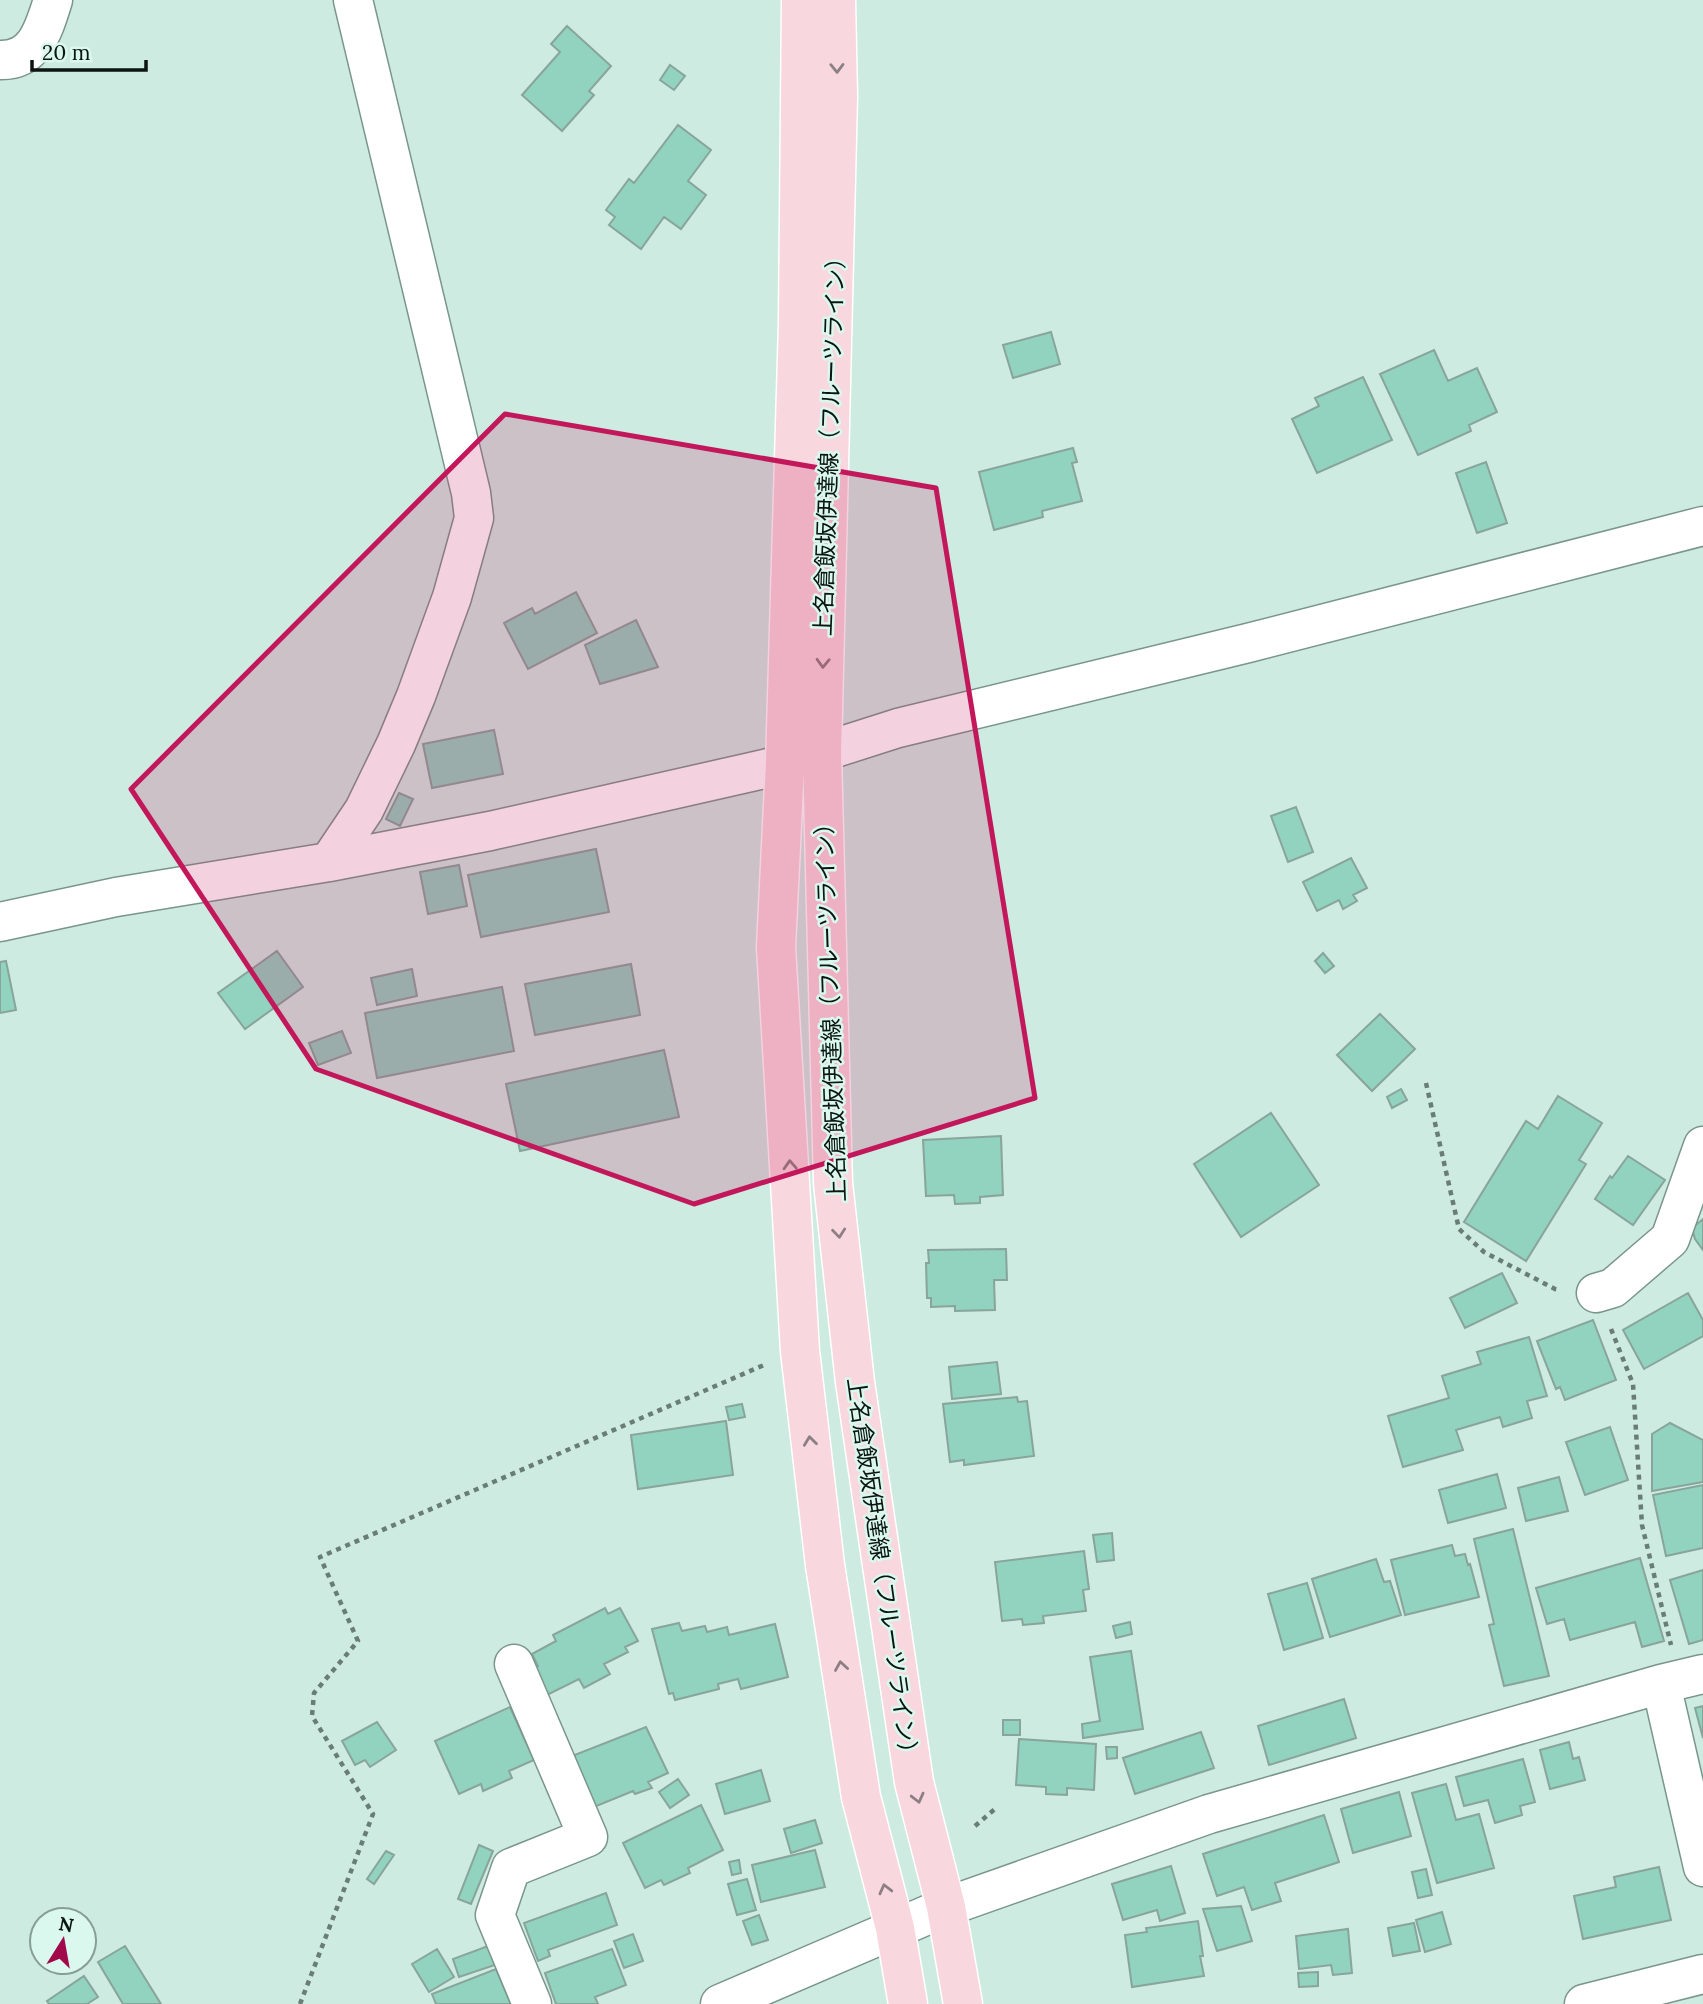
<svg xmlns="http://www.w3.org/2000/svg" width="1703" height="2004" font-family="Lora,'Noto Sans JP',serif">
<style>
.building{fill:#91d3be;stroke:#88a49b;stroke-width:2}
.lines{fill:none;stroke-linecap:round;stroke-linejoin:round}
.minor-casing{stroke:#7a968c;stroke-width:41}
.major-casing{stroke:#fff;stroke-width:41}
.path{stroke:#697d76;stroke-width:4.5;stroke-dasharray:5 5;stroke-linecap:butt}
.minor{stroke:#fff;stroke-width:38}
.major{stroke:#f8d7de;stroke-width:38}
.oneway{stroke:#8d8082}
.marked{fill:#c2185b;fill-opacity:0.2;stroke:#c2185b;stroke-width:5;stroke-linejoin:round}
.labels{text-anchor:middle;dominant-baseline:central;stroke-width:5;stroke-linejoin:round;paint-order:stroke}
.street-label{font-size:23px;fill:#0b1512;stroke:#daf8ee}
</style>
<rect width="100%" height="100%" fill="#cdebe1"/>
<path class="building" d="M 567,26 L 611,66 L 589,91 L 594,95 L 562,131 L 522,95 L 560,52 L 551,44 Z
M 670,65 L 685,76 L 674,90 L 660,80 Z
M 678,125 L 711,150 L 688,181 L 706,195 L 681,229 L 664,217 L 641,249 L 609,225 L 615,217 L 606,210 L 629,179 L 634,183 Z
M 1051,332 L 1060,364 L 1013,378 L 1003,345 Z
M 1434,350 L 1448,381 L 1477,368 L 1497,412 L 1469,425 L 1471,431 L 1418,455 L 1380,374 Z
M 1363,377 L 1392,440 L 1317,473 L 1292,419 L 1319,406 L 1315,398 Z
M 1073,448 L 1077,462 L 1072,463 L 1082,501 L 1042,511 L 1043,517 L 994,530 L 979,472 Z
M 1486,462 L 1507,523 L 1477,533 L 1456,473 Z
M 576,592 L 597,633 L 528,669 L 504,623 L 532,608 L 535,614 Z
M 636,620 L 658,667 L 600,684 L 585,645 Z
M 494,730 L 503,774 L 432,788 L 423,744 Z
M 399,793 L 413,799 L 400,826 L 386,819 Z
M 1296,807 L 1313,852 L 1288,862 L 1271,816 Z
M 596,849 L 609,912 L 481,937 L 468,875 Z
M 1351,858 L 1367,888 L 1353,895 L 1357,901 L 1343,909 L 1339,900 L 1317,911 L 1303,882 Z
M 459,865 L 467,906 L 428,914 L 420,872 Z
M 277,951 L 303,987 L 245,1029 L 218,993 Z
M 1323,953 L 1334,966 L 1325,973 L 1315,961 Z
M 6,961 L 16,1010 L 0,1013 L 0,962 Z
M 631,964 L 640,1015 L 535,1035 L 525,984 Z
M 412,969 L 417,996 L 377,1005 L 371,978 Z
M 502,987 L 514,1051 L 377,1078 L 365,1013 Z
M 1380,1014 L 1415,1049 L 1372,1091 L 1337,1055 Z
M 342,1031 L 351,1053 L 318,1065 L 309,1043 Z
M 664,1050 L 679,1117 L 520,1151 L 506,1084 Z
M 1401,1089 L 1407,1100 L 1392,1108 L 1387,1097 Z
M 1558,1096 L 1602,1123 L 1579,1160 L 1586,1164 L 1526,1261 L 1464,1222 L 1526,1121 L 1538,1129 Z
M 1271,1113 L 1319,1185 L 1241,1237 L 1194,1164 Z
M 1001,1136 L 1003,1195 L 980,1197 L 980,1203 L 955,1204 L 954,1195 L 926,1196 L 923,1140 Z
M 1628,1156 L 1665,1180 L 1633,1225 L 1595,1199 L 1610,1176 L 1612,1178 Z
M 1703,1219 L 1703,1250 L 1695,1239 L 1692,1228 Z
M 1006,1249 L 1007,1280 L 994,1280 L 995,1310 L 955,1311 L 955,1306 L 931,1307 L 931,1298 L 927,1298 L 926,1263 L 929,1263 L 928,1250 Z
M 1502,1273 L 1517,1303 L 1465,1328 L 1450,1298 Z
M 1688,1293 L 1703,1320 L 1703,1336 L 1644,1369 L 1623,1330 Z
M 1593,1320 L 1616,1380 L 1565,1400 L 1560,1387 L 1556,1389 L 1537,1341 Z
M 1529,1337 L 1547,1396 L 1527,1401 L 1532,1418 L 1503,1427 L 1500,1417 L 1456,1430 L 1463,1450 L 1403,1467 L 1388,1416 L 1449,1398 L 1442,1376 L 1481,1364 L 1477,1352 Z
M 997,1362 L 1001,1394 L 952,1399 L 949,1367 Z
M 1017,1397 L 1018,1402 L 1027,1401 L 1034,1456 L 964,1465 L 964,1460 L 950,1462 L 943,1404 Z
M 742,1404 L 745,1417 L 729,1420 L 726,1407 Z
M 726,1421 L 733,1475 L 638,1489 L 631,1435 Z
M 1670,1423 L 1703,1440 L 1703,1482 L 1652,1491 L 1652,1434 Z
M 1610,1427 L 1628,1480 L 1585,1495 L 1566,1442 Z
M 1497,1474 L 1506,1508 L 1448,1523 L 1439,1490 Z
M 1559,1477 L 1568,1511 L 1526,1521 L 1518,1488 Z
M 1703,1485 L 1703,1548 L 1666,1556 L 1653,1495 Z
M 1513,1529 L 1549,1676 L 1504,1686 L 1489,1625 L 1494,1624 L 1474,1539 Z
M 1112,1533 L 1114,1560 L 1097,1562 L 1093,1535 Z
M 1452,1545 L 1455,1556 L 1465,1554 L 1468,1565 L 1470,1564 L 1479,1597 L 1405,1615 L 1391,1560 Z
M 1084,1551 L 1089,1589 L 1083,1590 L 1086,1611 L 1043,1616 L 1044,1623 L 1023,1625 L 1022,1619 L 1002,1621 L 995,1562 Z
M 1640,1558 L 1664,1641 L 1642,1647 L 1635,1622 L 1570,1640 L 1564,1619 L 1547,1624 L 1536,1588 Z
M 1376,1559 L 1384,1582 L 1390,1581 L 1401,1615 L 1330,1637 L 1312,1579 Z
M 1703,1570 L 1703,1640 L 1689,1644 L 1670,1580 Z
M 1307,1583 L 1323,1638 L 1284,1650 L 1268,1594 Z
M 605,1608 L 608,1614 L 620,1608 L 638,1641 L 625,1647 L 628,1652 L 604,1664 L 610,1674 L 584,1688 L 579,1679 L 547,1695 L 533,1669 L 538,1666 L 532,1654 L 556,1641 L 553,1635 Z
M 1130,1622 L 1132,1634 L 1116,1638 L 1113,1626 Z
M 679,1623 L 682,1631 L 705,1626 L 707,1632 L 727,1627 L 729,1635 L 775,1624 L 788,1677 L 741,1689 L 738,1679 L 718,1684 L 719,1689 L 675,1700 L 673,1693 L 669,1694 L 652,1629 Z
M 1131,1651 L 1143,1729 L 1083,1738 L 1082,1724 L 1100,1721 L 1090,1657 Z
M 1344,1699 L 1356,1738 L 1269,1765 L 1258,1726 Z
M 1703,1706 L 1703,1738 L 1695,1708 Z
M 510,1707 L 534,1760 L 509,1771 L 512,1778 L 483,1791 L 481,1784 L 459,1794 L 435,1741 Z
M 1003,1720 L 1020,1720 L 1020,1735 L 1003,1735 Z
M 377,1722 L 396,1750 L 370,1767 L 365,1760 L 355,1765 L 342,1741 Z
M 646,1727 L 668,1773 L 648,1782 L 652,1788 L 635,1794 L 633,1791 L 594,1807 L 572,1756 Z
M 1201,1732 L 1214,1768 L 1135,1794 L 1123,1758 Z
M 1019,1739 L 1096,1744 L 1094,1790 L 1067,1788 L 1067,1795 L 1046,1794 L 1046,1787 L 1016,1785 Z
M 1569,1742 L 1573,1759 L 1579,1757 L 1585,1780 L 1550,1789 L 1540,1750 Z
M 1106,1747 L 1117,1747 L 1117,1758 L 1107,1759 Z
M 1523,1759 L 1535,1802 L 1520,1806 L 1522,1815 L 1495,1823 L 1488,1800 L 1464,1806 L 1456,1777 Z
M 761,1770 L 770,1801 L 725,1814 L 716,1784 Z
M 678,1779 L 689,1795 L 670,1808 L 659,1792 Z
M 1446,1784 L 1456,1820 L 1479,1814 L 1494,1868 L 1437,1883 L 1412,1793 Z
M 1399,1792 L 1411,1836 L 1353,1853 L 1341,1809 Z
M 701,1805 L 723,1850 L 688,1868 L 690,1873 L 664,1885 L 661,1880 L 645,1888 L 623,1843 Z
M 1324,1815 L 1339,1862 L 1275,1883 L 1281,1901 L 1252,1910 L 1244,1887 L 1217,1896 L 1203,1854 Z
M 815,1820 L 822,1843 L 791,1853 L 784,1829 Z
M 479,1845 L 493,1851 L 471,1904 L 458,1899 Z
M 815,1850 L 825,1887 L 761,1902 L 752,1865 Z
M 386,1851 L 394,1855 L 374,1884 L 367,1879 Z
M 739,1860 L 741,1873 L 732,1875 L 729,1862 Z
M 1171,1866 L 1185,1913 L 1160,1921 L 1157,1910 L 1123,1920 L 1112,1884 Z
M 1659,1867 L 1671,1920 L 1583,1939 L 1574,1896 L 1616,1887 L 1614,1877 Z
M 1426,1869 L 1432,1895 L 1418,1898 L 1412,1872 Z
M 747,1879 L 756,1910 L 737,1915 L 728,1884 Z
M 606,1893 L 617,1925 L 548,1950 L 550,1956 L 538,1961 L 524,1923 Z
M 1241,1906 L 1252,1941 L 1217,1951 L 1203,1909 Z
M 1442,1912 L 1451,1944 L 1425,1952 L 1416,1920 Z
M 759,1915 L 768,1940 L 752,1945 L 743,1921 Z
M 1198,1921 L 1203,1956 L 1200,1956 L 1204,1976 L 1132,1987 L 1125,1935 L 1147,1932 L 1146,1928 Z
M 1414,1923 L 1420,1951 L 1393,1956 L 1388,1928 Z
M 1348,1929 L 1352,1973 L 1333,1975 L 1331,1965 L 1299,1969 L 1296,1936 Z
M 633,1934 L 643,1961 L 624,1968 L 614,1941 Z
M 125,1946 L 161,2004 L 123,2004 L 98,1962 Z
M 488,1946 L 495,1965 L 459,1977 L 453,1959 Z
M 437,1949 L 454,1977 L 429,1992 L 412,1964 Z
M 612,1949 L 626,1985 L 595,1997 L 598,2004 L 556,2004 L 545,1973 Z
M 496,1969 L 511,2004 L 436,2004 L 432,1994 Z
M 1318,1972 L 1318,1986 L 1299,1987 L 1298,1973 Z
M 84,1976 L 98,1997 L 87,2004 L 49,2004 L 47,2001 Z"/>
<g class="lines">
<defs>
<path id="minor" d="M 0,60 C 36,61 44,28 53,0
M 329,862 L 364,810 L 396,744 L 416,696 L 452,597 L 474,518 L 471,493 L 353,0
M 0,922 L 116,897 L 329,862 L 490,831 L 751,772 L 785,764 L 898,728 L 1248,643 L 1703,526
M 1596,1293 L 1613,1288 L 1670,1239 L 1703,1146
M 514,1664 L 588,1837 L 511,1868 L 495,1915 L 532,2004
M 1661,1684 L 1703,1867
M 720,2004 L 946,1907 L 1209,1814 L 1661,1684 L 1703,1674
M 1584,2004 L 1703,1974"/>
<path id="major" d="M 801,0 L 798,323 L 785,764 L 776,947 L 800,1351 L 825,1565 L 861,1797 L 895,1928 L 908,2004
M 836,0 L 838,96 L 822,752 L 833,1183 L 855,1382 L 914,1782 L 946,1907 L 963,2004"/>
</defs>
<use href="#minor" class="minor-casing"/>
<use href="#major" class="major-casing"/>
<path class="path" d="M 1426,1083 L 1459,1229 L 1484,1252 L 1555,1289 L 1560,1290
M 1611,1329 L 1633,1384 L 1642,1525 L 1671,1645
M 975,1826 L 995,1809
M 300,2004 L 373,1814 L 312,1716 L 314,1693 L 358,1641 L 320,1557 L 764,1365"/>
<use href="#minor" class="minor"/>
<use href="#major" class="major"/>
</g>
<defs><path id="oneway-chevron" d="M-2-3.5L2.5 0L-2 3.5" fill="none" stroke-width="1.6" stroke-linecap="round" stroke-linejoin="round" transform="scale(1.75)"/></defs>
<g class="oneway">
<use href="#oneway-chevron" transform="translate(837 68) rotate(89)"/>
<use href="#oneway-chevron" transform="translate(823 663) rotate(92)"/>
<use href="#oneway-chevron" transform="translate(790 1165) rotate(-93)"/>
<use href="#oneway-chevron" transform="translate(839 1233) rotate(84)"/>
<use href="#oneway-chevron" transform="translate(810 1441) rotate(-97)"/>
<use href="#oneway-chevron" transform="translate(841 1666) rotate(-99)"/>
<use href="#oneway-chevron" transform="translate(918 1798) rotate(76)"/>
<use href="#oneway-chevron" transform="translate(885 1889) rotate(-104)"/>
</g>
<path class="marked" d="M 505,414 L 936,488 L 1035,1098 L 694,1204 L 316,1069 L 131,789 Z"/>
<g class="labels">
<g class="street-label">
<text transform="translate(829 441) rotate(-88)">上名倉飯坂伊達線（フルーツライン）</text>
<text transform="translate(830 1007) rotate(-92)">上名倉飯坂伊達線（フルーツライン）</text>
<text transform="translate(883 1571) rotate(82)">上名倉飯坂伊達線（フルーツライン）</text>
</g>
</g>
<g transform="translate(63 1941) rotate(11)"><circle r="33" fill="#daf8ee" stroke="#879d96" stroke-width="2"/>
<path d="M0-5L12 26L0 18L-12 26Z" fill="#a1094a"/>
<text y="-10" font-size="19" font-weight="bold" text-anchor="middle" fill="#0b1512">N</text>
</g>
<path d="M32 60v10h114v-10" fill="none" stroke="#0b1512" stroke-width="3.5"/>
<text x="42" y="60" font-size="21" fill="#0b1512" stroke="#daf8ee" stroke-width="5" paint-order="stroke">20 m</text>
</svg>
